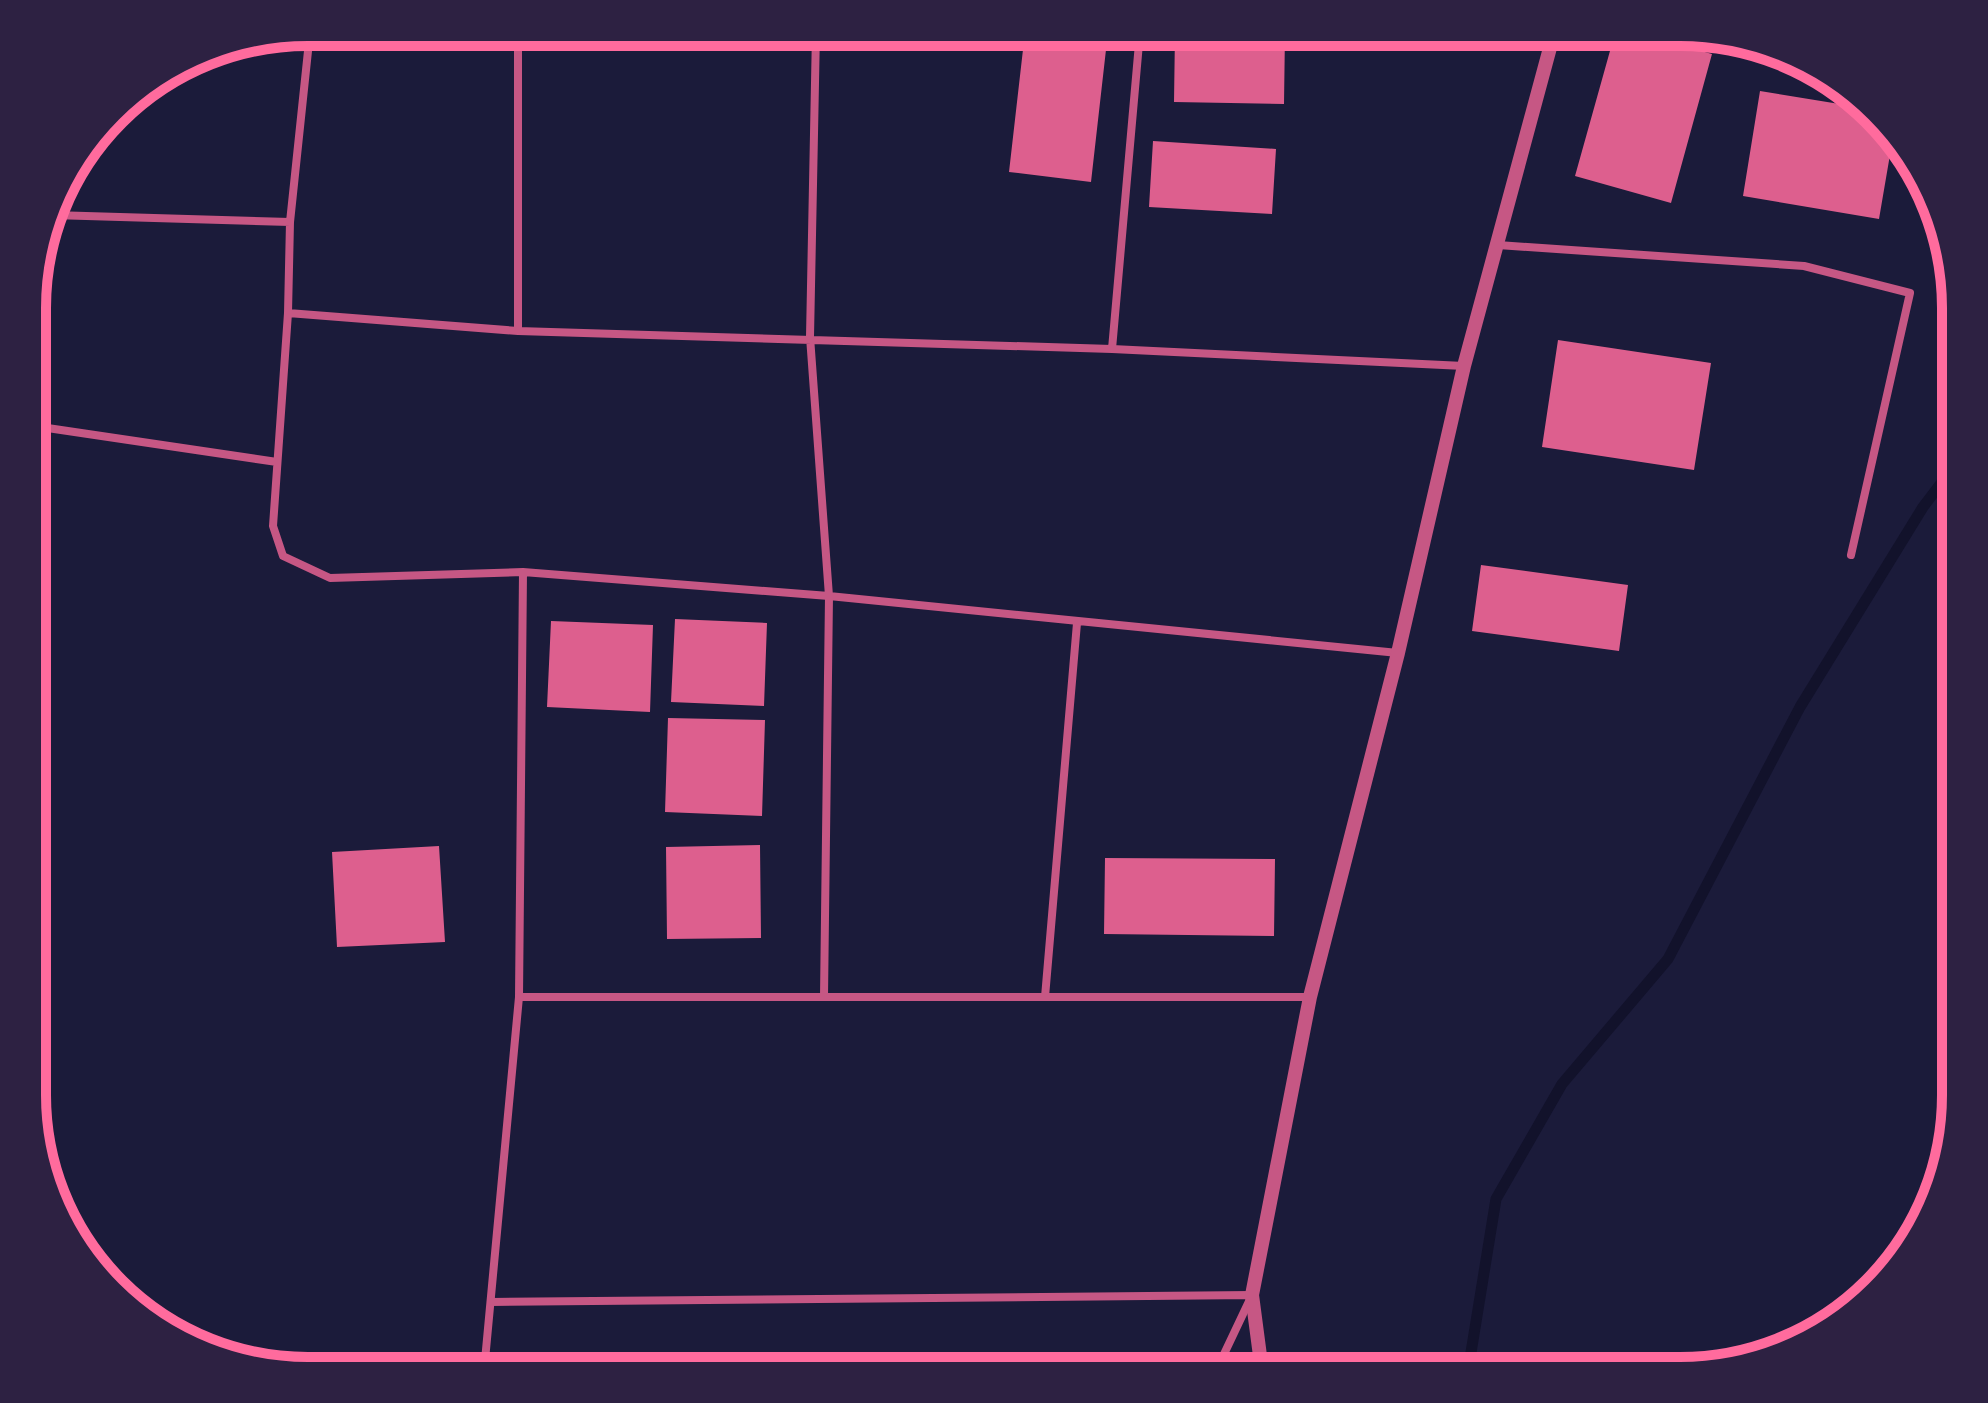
<svg xmlns="http://www.w3.org/2000/svg" width="1988" height="1403" font-family="Commissioner,sans-serif">
<style>
.lines{fill:none;stroke-linecap:round;stroke-linejoin:round}
.stream{stroke:#12122b;stroke-width:11}
.building{fill:#dd5f8e}
.minor{stroke:#c65784;stroke-width:8}
.tertiary{stroke:#c65784;stroke-width:14}
.rim{fill:none;stroke:#ff6b9d;stroke-width:10}
</style>
<rect width="100%" height="100%" fill="#1b1b3a"/>
<g class="lines">
<path class="stream" d="M 1468,1371 L 1496,1199 L 1562,1084 L 1668,959 L 1800,707 L 1923,507 L 1955,465"/>
</g>
<path class="building" d="M 1025,32 L 1108,32 L 1091,182 L 1009,172 Z
M 1175,32 L 1285,32 L 1284,104 L 1174,102 Z
M 1615,33 L 1635,33 L 1712,54 L 1671,203 L 1575,176 Z
M 1760,91 L 1864,108 L 1892,143 L 1879,219 L 1743,196 Z
M 1153,141 L 1276,149 L 1272,214 L 1149,207 Z
M 1558,340 L 1711,363 L 1694,470 L 1542,447 Z
M 1481,565 L 1628,585 L 1619,651 L 1472,631 Z
M 675,619 L 767,623 L 764,706 L 671,702 Z
M 551,621 L 653,625 L 650,712 L 547,707 Z
M 668,718 L 765,720 L 762,816 L 665,812 Z
M 760,845 L 761,938 L 667,939 L 666,847 Z
M 439,846 L 445,942 L 337,947 L 332,852 Z
M 1105,858 L 1275,859 L 1274,936 L 1104,934 Z"/>
<g class="lines">
<path class="minor" d="M 310,32 L 290,222 L 288,313 L 273,526 L 283,556 L 330,578 L 523,572 L 829,596 L 1398,653
M 816,32 L 810,337 L 829,596 L 824,997
M 52,215 L 290,222
M 1498,245 L 1804,266 L 1910,293 L 1851,555
M 288,313 L 518,331 L 1112,349 L 1464,366
M 518,331 L 518,32
M 1112,349 L 1140,32
M 34,426 L 277,462
M 519,997 L 1310,997
M 1045,997 L 1077,623
M 491,1302 L 1252,1295 L 1216,1371
M 484,1371 L 519,997 L 523,572"/>
<path class="tertiary" d="M 1262,1371 L 1252,1295 L 1310,997 L 1398,653 L 1464,366 L 1554,33"/>
</g>
<path d="M0 0H1988V1403H0ZM308 46H1680A262 262 0 0 1 1942 308V1095A262 262 0 0 1 1680 1357H308A262 262 0 0 1 46 1095V308A262 262 0 0 1 308 46Z" fill="#2d2142" fill-rule="evenodd"/>
<path class="rim" d="M308 46H1680A262 262 0 0 1 1942 308V1095A262 262 0 0 1 1680 1357H308A262 262 0 0 1 46 1095V308A262 262 0 0 1 308 46Z"/>
</svg>
